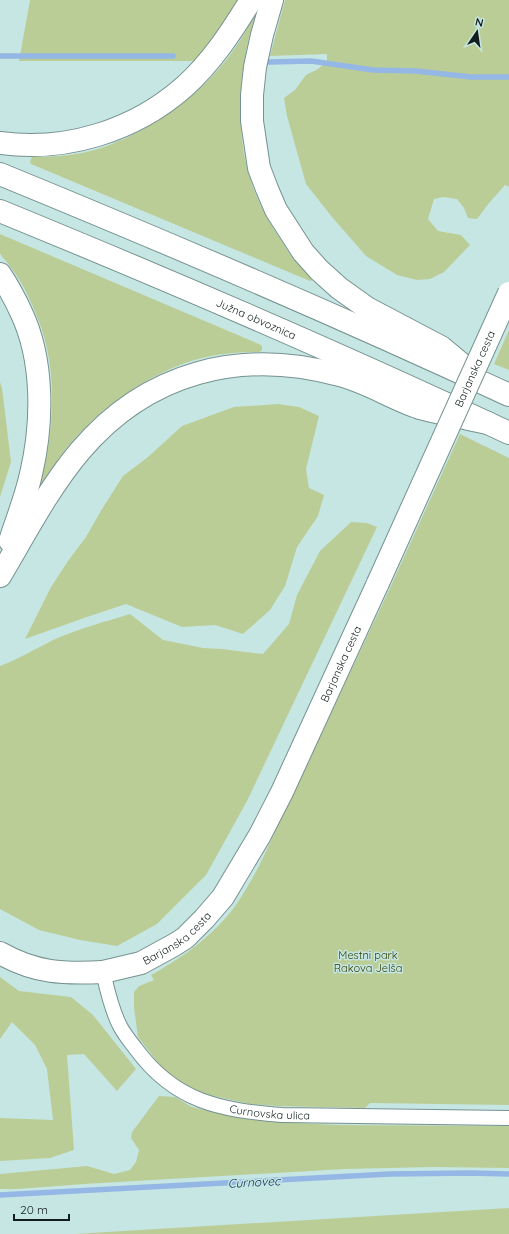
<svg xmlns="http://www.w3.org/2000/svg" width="509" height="1234" font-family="Quicksand,sans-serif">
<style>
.green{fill:#bbcd96}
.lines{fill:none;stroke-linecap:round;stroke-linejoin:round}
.stream{stroke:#95b7e5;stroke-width:5.5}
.minor-casing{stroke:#759290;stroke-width:16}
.primary-casing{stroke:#759290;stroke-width:24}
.motorway-casing{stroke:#759290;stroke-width:24}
.minor{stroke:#fff;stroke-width:14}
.primary{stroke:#fff;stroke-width:22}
.motorway{stroke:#fff;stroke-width:22}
.primary-bridge-casing{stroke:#759290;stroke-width:24;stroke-linecap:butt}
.primary-bridge{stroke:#fff;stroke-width:22}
.labels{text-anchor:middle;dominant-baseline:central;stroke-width:3;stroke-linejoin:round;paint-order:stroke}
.street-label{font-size:11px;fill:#121e1d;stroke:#c6e6e3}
.park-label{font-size:11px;fill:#323f00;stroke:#c6e6e3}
.water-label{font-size:12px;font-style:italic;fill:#082952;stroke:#c6e6e3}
</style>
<rect width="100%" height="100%" fill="#c6e6e3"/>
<path class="green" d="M 30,0 L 238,0 L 222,29 L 196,61 L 19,61 Z
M 285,0 L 509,0 L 509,187 L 505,185 L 489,203 L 477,219 L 468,218 L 464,208 L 457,199 L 443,197 L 434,199 L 428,219 L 438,231 L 461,235 L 470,245 L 444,272 L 430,279 L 417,280 L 397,275 L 366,256 L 332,217 L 306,184 L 287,116 L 284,98 L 295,90 L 306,75 L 318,69 L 327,61 L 327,54 L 270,56 Z
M 257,11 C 239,62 234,126 250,178 C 257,201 269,223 283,243 C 287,251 293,259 300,265 C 303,268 308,271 311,275 C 312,277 312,278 312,280 L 310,281 L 31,164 L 30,161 L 32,157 C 57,157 81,155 104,147 C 111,145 117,141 124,139 C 165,120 203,91 230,55 C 241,41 249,26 257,11 Z
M 0,234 L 261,345 L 262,346 L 262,350 L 260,352 C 236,352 212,354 188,362 C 141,378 92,414 62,454 C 52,468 43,483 35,498 C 53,448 59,382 42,330 C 38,318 33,307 28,296 C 23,285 16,274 9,265 C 7,261 1,257 0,253 C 0,248 0,240 0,234 Z
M 509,330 L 509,370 L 494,364 Z
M 0,382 L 2,388 L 11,462 L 0,497 Z
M 278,404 L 299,407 L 319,416 L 306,469 L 309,488 L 324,495 L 318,516 L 297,547 L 285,586 L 270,610 L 243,634 L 215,625 L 182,627 L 126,604 L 84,618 L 25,639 L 51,587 L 68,561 L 86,537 L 102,509 L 123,476 L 148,457 L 182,426 L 234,407 Z
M 460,434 L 509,458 L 509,1105 L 370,1103 L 365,1108 L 277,1106 L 250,1104 L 205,1094 L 185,1086 L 161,1067 L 138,1037 L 134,1008 L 134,992 L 139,986 L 154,980 L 151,975 C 176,961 200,945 220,924 C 236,908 248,886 259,866 L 390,588 Z
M 351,522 L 367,523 L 377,527 L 247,801 L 206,875 L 157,924 L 117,946 L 80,940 L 39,930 L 0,909 L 0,666 C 19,659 35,649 53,640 C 78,629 104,622 130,614 L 163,640 L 203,648 L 222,649 L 263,654 L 289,624 L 297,595 L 320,551 Z
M 0,977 L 19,991 L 71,997 L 93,1015 L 136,1069 L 117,1091 L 84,1054 L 67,1055 L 74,1150 L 50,1158 L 0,1161 L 0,1118 L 53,1120 L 47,1069 L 35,1045 L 12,1022 L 0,1039 Z
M 159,1096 L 175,1097 L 192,1107 L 230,1116 L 274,1122 L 340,1125 L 509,1126 L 509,1168 L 433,1167 L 345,1169 L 84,1184 L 18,1189 L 0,1189 L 0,1174 L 87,1166 L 114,1174 L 130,1170 L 136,1162 L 139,1150 L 131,1138 L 132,1132 Z
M 509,1208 L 509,1234 L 74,1234 Z"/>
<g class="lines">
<path class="stream" d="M 0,56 L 173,56
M 269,62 L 311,61 L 373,70 L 416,71 L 471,77 L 508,77
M 0,1195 L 390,1174 L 471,1173 L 509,1174"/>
<defs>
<g id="minor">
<path id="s1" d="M 103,972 C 107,989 111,1008 119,1024 C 123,1033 130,1041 136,1049 C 175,1102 220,1110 282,1115 L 509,1118"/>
</g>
<g id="primary">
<path id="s2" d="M 103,972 L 141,963 L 174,945 L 185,938 L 204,919 L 223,897 L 260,835 L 282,792 L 378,583"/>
</g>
<g id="motorway">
<path d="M 272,0 L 262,35 L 255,67 L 252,95 L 252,121 L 259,168 L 267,189 L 276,210 L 303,252 L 319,270 L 339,288 L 367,308 L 441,347 L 465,367"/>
<path d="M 0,143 C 66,152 134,131 184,87 C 212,62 232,31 251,0"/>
<path d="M 0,174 C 171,244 341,317 509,395"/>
<path id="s3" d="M 0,211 C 171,281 341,354 509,433"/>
<path d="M 0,274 C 8,286 15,299 21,312 C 44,360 43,423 31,474 C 26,497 17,519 10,541"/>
<path d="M 0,576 C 25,534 48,489 80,451 C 147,372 240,348 339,375 C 367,382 391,398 417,407 C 425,410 433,411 441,413 C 457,416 472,420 488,423"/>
<path d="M 0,953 C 35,973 63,974 103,972"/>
</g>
</defs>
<use href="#minor" class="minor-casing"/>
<use href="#primary" class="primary-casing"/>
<use href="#motorway" class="motorway-casing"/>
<use href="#minor" class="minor"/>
<use href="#primary" class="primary"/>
<use href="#motorway" class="motorway"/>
<defs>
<g id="primary-bridge">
<path id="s4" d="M 378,583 L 509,293"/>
</g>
</defs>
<use href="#primary-bridge" class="primary-bridge-casing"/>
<use href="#primary-bridge" class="primary-bridge"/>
</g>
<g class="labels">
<g class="street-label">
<text stroke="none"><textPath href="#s3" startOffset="278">Južna obvoznica</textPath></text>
<text stroke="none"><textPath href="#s4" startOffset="235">Barjanska cesta</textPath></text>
<text stroke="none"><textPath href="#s2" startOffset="407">Barjanska cesta</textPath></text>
<text stroke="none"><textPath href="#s2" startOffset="83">Barjanska cesta</textPath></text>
<text stroke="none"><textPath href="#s1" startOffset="239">Curnovska ulica</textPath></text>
</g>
<g class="park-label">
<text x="368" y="955">Mestni park<tspan x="368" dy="13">Rakova Jelša</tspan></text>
</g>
<g class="water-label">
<text transform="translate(254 1182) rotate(-3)">Curnovec</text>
</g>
</g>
<g transform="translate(477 32) rotate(13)" stroke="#c6e6e3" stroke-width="3" paint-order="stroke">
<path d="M0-3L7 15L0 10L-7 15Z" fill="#121e1d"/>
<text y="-6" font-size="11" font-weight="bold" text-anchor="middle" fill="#121e1d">N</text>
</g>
<path d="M14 1214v6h55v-6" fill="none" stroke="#121e1d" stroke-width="2"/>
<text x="20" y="1214" font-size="12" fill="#121e1d" stroke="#c6e6e3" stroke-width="3" paint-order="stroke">20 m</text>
</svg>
